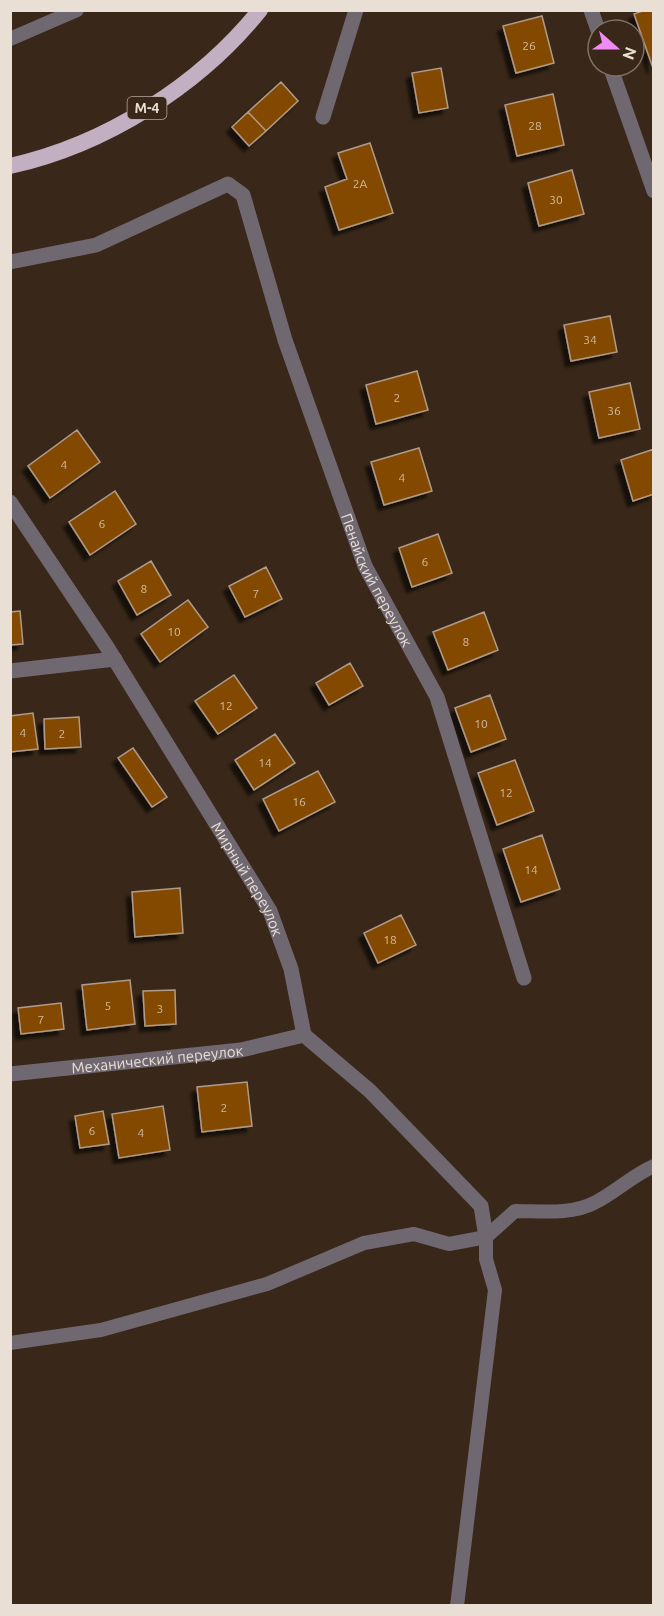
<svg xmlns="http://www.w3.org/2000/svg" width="664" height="1616" font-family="Ubuntu,sans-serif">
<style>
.building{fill:#844a03;stroke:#b09b89;stroke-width:1.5;filter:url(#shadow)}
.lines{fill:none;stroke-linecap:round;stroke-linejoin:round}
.service{stroke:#706871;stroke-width:14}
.minor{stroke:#706871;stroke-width:15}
.trunk{stroke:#c2b0c2;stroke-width:16}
.labels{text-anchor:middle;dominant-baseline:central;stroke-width:6;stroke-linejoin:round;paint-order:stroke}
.number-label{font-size:12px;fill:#d0baa0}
.shield{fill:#392819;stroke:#b5a89d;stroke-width:1.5}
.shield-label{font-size:14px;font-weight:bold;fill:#eadfd5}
.street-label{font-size:15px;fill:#eadfd5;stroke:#392819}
</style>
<defs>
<filter id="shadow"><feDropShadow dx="-5.5" dy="5.5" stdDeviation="1.5" flood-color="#0009"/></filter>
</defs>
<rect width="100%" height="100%" fill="#392819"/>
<path class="building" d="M 645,10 L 654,10 L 653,68 L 634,14 Z
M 542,16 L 554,63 L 516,73 L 503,26 Z
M 441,68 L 448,108 L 419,113 L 412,73 Z
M 281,82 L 298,101 L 266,131 L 248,112 Z
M 553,94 L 564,145 L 517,156 L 505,105 Z
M 248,112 L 266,131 L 249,146 L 232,127 Z
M 370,143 L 393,213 L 339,230 L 325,187 L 347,179 L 338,153 Z
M 572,170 L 584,214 L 539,226 L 528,183 Z
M 610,316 L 617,352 L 571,361 L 564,325 Z
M 417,371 L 428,410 L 376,424 L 366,385 Z
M 630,383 L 640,429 L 599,438 L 589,392 Z
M 77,430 L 100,462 L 50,498 L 28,466 Z
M 419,448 L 432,491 L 384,505 L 371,462 Z
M 654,449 L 654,494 L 633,501 L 621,460 Z
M 115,491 L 136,524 L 90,555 L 69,522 Z
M 438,534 L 452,573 L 412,587 L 399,548 Z
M 151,561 L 171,595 L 137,615 L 118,581 Z
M 266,567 L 282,599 L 245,617 L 229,586 Z
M 188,600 L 208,627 L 160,662 L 141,634 Z
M 20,611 L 23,644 L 10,645 L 10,612 Z
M 484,612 L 498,650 L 448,670 L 433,632 Z
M 350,663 L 363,686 L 329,705 L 316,683 Z
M 234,675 L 257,708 L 218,734 L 195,701 Z
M 490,695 L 506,739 L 471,752 L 455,708 Z
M 33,713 L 38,749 L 10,752 L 10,716 Z
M 79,717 L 81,747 L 45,749 L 44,719 Z
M 275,734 L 295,763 L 254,790 L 235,760 Z
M 133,748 L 167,797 L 152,807 L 118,758 Z
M 515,760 L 534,811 L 497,825 L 478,773 Z
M 318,771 L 335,802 L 279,831 L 263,799 Z
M 542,835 L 560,889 L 521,902 L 503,849 Z
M 180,888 L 183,933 L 135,937 L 132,892 Z
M 401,915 L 416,945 L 378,963 L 364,933 Z
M 130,980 L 135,1024 L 87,1030 L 82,985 Z
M 175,990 L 176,1024 L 145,1026 L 143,991 Z
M 61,1003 L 64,1029 L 21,1034 L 18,1008 Z
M 247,1082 L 252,1126 L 202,1132 L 197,1087 Z
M 163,1106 L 170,1150 L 119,1158 L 112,1114 Z
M 103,1111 L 109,1144 L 80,1148 L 75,1116 Z"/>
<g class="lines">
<path class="service" d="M 10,39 L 77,10
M 10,1343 L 101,1330 L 267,1284 L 364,1243 L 414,1234 L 449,1244 L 486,1237 L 515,1211 C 541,1211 571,1215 594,1203 C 615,1193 631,1176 654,1166
M 457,1606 L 495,1290 L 486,1259 L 486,1237"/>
<g class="minor">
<path d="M 591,10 L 598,30"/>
<path d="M 610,66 L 654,191"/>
<path d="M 323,117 L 356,10"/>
<path id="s1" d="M 10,262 L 96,245 L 228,184 L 243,195 L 285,340 L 365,566 L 437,697 L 524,978"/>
<path id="s2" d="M 10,502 L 107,647 L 270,911 L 291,969 L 304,1035 L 370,1091 L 481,1206 L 486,1237"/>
<path d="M 10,671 L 115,659"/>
<path id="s3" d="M 10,1074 L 241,1050 L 304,1035"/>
</g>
<path class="trunk" d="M 10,166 C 105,145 199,86 260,10"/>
</g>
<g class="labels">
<g class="number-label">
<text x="529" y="45">26</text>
<text x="535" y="125">28</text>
<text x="360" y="183">2А</text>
<text x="556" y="199">30</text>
<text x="590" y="339">34</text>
<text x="397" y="397">2</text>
<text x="614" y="410">36</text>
<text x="64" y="464">4</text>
<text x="402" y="477">4</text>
<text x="102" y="523">6</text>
<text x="425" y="561">6</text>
<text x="144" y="588">8</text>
<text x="256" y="593">7</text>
<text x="174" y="631">10</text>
<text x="466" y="641">8</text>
<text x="226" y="705">12</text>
<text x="481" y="723">10</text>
<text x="23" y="732">4</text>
<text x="62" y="733">2</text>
<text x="265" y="762">14</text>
<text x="506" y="792">12</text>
<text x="299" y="801">16</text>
<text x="531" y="869">14</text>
<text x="390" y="939">18</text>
<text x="108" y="1005">5</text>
<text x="160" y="1008">3</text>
<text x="41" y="1019">7</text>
<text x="224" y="1107">2</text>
<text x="92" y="1130">6</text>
<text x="141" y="1132">4</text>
</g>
<rect class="shield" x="127.5" y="97" width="39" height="22" rx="4.5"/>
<g class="shield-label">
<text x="147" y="108">М-4</text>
</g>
<g class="street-label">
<text stroke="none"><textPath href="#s1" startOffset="660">Пенайский переулок</textPath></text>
<text stroke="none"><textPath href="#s2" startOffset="446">Мирный переулок</textPath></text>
<text stroke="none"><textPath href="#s3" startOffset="148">Механический переулок</textPath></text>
</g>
</g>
<rect width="664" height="1616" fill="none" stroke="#eadfd5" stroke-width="24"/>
<g transform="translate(616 48) rotate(111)"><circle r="28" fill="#392819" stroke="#807164" stroke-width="1.5"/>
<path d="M0-4.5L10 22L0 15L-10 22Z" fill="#f08bf5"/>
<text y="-9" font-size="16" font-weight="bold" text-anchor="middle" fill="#eadfd5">N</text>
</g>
</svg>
